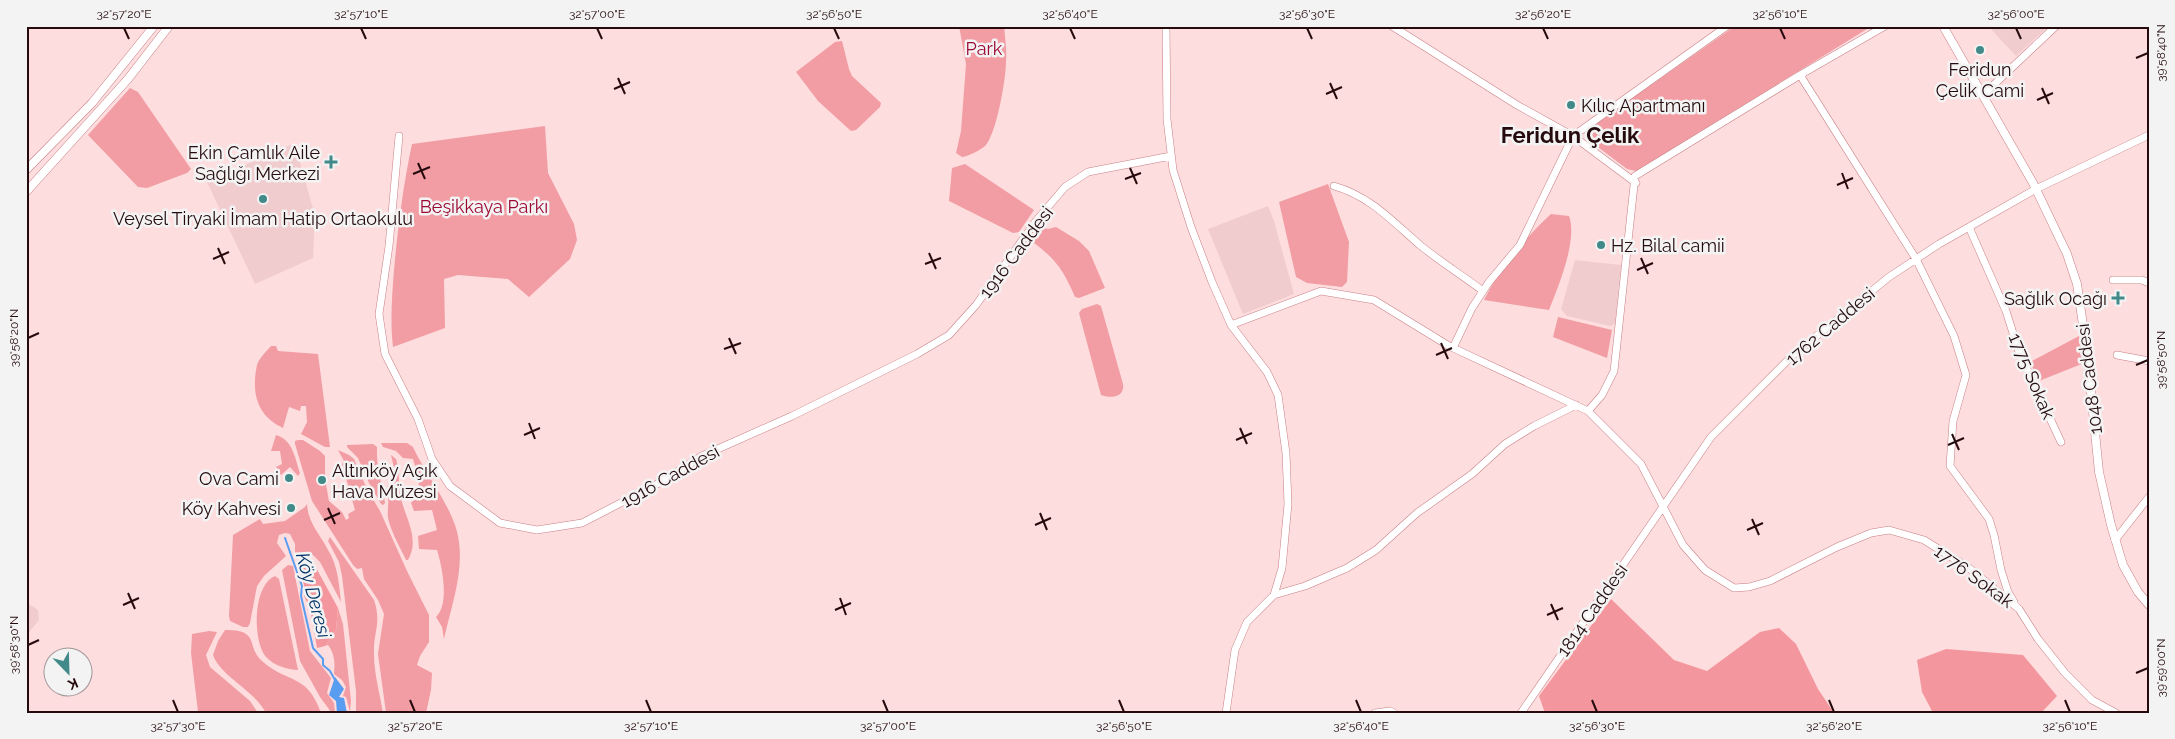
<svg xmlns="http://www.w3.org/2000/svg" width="2175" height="739" font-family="Raleway,sans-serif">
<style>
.built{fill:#f0ccce}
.green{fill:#f19da3}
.forest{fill:#f4969d}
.water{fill:#599df1}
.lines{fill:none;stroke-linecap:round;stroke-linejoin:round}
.stream{stroke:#599df1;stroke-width:2}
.tertiary-casing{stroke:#c87f84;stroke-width:8}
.secondary-casing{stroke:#c87f84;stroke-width:9}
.tertiary{stroke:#fff;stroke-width:7}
.secondary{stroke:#fff;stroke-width:8}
.ticks{fill:none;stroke:#260b0e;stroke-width:2}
.poi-dot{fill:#428a8a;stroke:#f3f3f3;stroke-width:2}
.labels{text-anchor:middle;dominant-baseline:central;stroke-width:5;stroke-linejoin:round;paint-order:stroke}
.park-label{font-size:18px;fill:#9b0933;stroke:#f3f3f3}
.poi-label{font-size:18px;fill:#260b0e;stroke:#f3f3f3;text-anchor:end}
.street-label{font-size:18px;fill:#260b0e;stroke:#f3f3f3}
.water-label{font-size:19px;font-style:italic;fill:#033468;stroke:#f3f3f3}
.district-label{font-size:22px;font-weight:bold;fill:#260b0e;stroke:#f3f3f3}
.neatline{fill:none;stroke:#260b0e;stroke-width:2}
.ticks-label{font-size:12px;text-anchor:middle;fill:#260b0e}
</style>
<rect width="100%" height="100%" fill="#fedddf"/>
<path class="built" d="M 1988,26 L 2049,26 L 2016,56 Z
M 290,145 L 296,148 L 315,216 L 313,258 L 255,284 L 207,182 Z
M 1268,206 L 1274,221 L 1294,294 L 1243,314 L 1208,229 Z
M 1575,260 L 1621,265 L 1615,324 L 1610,326 L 1567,316 L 1561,309 Z
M 26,602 L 38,610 L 39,620 L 26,636 Z"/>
<path class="green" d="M 959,26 L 1004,26 C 1005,38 1007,50 1006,61 C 1006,79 997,131 986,145 C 981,150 969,156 962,157 L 956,153 L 961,131 L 966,64 Z
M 1735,26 L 1872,26 L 1636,171 L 1627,169 L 1586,138 L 1584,132 Z
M 842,41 L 849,69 L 852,76 L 881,103 L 880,107 L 856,130 L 851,131 L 818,101 L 796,72 L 835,42 Z
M 130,88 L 138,92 L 191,169 L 187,173 L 147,188 L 138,187 L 88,135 Z
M 545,126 L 548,173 L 574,224 L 577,240 L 570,259 L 529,297 L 508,279 L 458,275 L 444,279 L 445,328 L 393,347 C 390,321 392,296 394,270 C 398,227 403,186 412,144 Z
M 965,164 L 1034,210 L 1019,232 L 1013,233 L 949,201 L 952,168 Z
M 1328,184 L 1349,242 L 1347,282 L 1342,287 L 1307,283 L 1296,277 L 1279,202 Z
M 1551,214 L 1569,216 C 1578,240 1558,287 1549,310 L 1484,300 C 1500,268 1525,238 1551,214 Z
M 1041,227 L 1048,229 L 1056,227 L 1079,241 L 1089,251 L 1105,288 L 1079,298 L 1075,297 C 1063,269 1055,258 1030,240 Z
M 1097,304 L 1101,306 L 1123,384 C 1125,397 1111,399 1101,395 L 1079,313 L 1082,309 Z
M 1558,317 L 1612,330 L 1607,358 L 1553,337 Z
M 2079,336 L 2084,363 L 2039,381 L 2030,362 Z
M 271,346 L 276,346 L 278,351 L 318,354 L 330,447 L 325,447 L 301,434 L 307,422 L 306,406 L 301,406 L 300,411 L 289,407 L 283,428 C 257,416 251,393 257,365 C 259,358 267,351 271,346 Z
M 276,435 C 293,440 295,458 300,473 L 298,476 L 290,467 L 281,475 L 276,467 L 282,464 L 280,451 L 271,451 Z
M 298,440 L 303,440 L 320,451 L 325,456 L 325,479 L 329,501 L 342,512 L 346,520 L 349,518 L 348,514 L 355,510 L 342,464 L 344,461 L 338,450 L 349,455 L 354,459 L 367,489 L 380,511 L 407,571 L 429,615 L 429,642 L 420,656 L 417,665 L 432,673 L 431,690 L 426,713 L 386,713 L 378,654 L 384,614 L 378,600 L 364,579 L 362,568 L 357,569 L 353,565 L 312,501 L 295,444 L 295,441 Z
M 381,443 L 407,443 L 413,447 C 425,473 446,499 455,525 C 468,562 452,603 444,639 L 442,627 L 436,617 C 450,604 442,566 437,550 L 419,549 L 418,536 L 437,530 L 432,510 L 414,511 L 411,503 C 424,489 418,475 413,459 L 403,458 L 396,451 L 383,447 Z
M 373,444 L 377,447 C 376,468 382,483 385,503 L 383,505 L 381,504 L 369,483 L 358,458 L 347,447 L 347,445 Z
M 391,455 L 396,459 C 400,472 398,486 401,499 C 406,519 420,539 408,560 L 406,560 C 400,547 391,532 388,518 C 387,509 390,499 387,486 L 392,484 L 394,468 Z
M 307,504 C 308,523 320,534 328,550 C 338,566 339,584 341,602 L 320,562 L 313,555 L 295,556 L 295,544 L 290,534 L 285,533 L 279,535 L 277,543 L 286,556 L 264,576 L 257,586 L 250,623 L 248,627 L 243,627 L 230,621 L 229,616 L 233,535 L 260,519 L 263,524 L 285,521 L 305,507 Z
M 330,537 L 374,600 C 382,624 373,632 374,654 C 374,674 380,694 383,713 L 356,713 L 356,691 L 342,576 L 339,562 L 328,541 Z
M 288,565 L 293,566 L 310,651 L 331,678 L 327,693 L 334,703 L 335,713 L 331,712 L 320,697 L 300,661 L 282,570 Z
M 275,576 L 279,579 L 298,670 C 288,670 273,665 266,657 C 252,640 253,585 275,576 Z
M 338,608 L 343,624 L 351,701 L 350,712 L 346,697 L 343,696 L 346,687 L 342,680 L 334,674 C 335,664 335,654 328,645 L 325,646 L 336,630 Z
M 225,630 C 261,629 246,648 262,661 C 288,684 307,673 321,713 L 266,713 C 252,688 221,677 213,655 L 218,641 Z
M 209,631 L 217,632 L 206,655 L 210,667 L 250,701 L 258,713 L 198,712 L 191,653 L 192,634 Z"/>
<path class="forest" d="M 305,560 L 314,564 L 338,608 L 336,630 L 325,646 L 317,648 L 310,608 L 304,596 L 304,585 L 297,563 Z
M 1611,599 L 1674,660 L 1707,671 L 1760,632 L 1779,628 L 1796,644 L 1818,689 L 1834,713 L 1545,713 L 1539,696 Z
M 1946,649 L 2023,655 L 2057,696 L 2041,713 L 1933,713 L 1922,692 L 1917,660 Z"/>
<path class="water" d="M 335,677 L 344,689 L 339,697 L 344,698 L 347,713 L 337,713 L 336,701 L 329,695 Z"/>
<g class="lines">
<path class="stream" d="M 285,538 L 302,586 L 301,596 L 313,648 L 323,659 L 323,665 L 330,671 L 335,680"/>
<defs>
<path id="tertiary" d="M 1166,26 L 1167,119 L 1173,170 L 1191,227 L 1212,282 L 1231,325 L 1267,372 L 1278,395 L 1286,453 L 1288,504 L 1282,568 L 1274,595 L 1247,622 L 1235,650 L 1226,713
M 1392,26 L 1517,105 L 1573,136 L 1636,183
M 1800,75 L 1916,259 L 1954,336 L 1966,375 L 1953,421 L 1950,466 L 1989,519 L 1994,535 L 2001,570 L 2008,592 L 2014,602
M 1983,95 L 2056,26
M 399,136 L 389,246 L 379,314 L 385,354 L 418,419 L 432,459 L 450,486 L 500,523 L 537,530 L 582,523 L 661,482 L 702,456 L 792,416 L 917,354 L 949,335 L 976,305 L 1036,221 L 1065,187 L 1088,172 L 1171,156
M 1334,186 C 1370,196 1393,222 1421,246 C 1441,262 1463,276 1483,291
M 1969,227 L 2006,311 L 2019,352 L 2061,442
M 2113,280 L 2142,280 L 2149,283
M 1231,325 L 1321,291 L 1374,300 L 1449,346 L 1588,411 L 1641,464 L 1683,545 L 1705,570 L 1734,588 L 1749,587 L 1770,581 L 1837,547 L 1871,533 L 1889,530 L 1924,540 L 1969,568 L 2019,609 L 2038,639 L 2065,673 L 2092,700 L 2116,713
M 1453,348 L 1472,308 L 1489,282 L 1520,245 L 1573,136 L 1727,26
M 2117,355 L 2149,361
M 1588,411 L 1602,395 L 1614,371 L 1635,176 L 1800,75 L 1885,26
M 2115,540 L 2149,497
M 1274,595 L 1305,586 L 1347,568 L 1376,550 L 1417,513 L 1472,474 L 1505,444 L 1534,426 L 1576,405
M 1375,713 L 1390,711 L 1394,713
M 1521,713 L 1711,437 L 1792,356 L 1889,277 L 1939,244 L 2036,189 L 2149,135"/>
<path id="secondary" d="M 1943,26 L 2033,183 L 2067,254 L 2077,284 L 2087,352 L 2099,472 L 2111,525 L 2123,565 L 2138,592 L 2149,605
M 26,170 L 92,103 L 154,26
M 26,192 L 128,79 L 169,26"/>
</defs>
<use href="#tertiary" class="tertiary-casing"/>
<use href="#secondary" class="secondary-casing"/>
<use href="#tertiary" class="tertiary"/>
<use href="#secondary" class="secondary"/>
</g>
<path class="ticks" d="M 124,28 L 129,39M 361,28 L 366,39M 597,28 L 602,39M 834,28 L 839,39M 1070,28 L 1075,39M 1307,28 L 1312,39M 1543,28 L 1548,39M 1780,28 L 1785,39M 2016,28 L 2021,39M 2136,58 L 2148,53M 618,78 L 625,94M 1330,83 L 1337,99M 2042,88 L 2049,104M 614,89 L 630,82M 1326,94 L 1342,87M 2037,100 L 2053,93M 418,163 L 425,179M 1130,168 L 1137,184M 1842,173 L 1848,189M 413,174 L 430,167M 1125,179 L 1141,173M 1837,185 L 1853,178M 218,248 L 225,264M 929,253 L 936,269M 1641,258 L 1648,274M 213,259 L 229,252M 925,264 L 941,258M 1637,270 L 1653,263M 28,338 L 39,333M 729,338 L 736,354M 1441,343 L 1448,359M 724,349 L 741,343M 1436,355 L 1452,348M 2136,365 L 2148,360M 529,423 L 535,439M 1240,428 L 1247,444M 1952,434 L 1959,450M 524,435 L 540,428M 1236,440 L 1252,433M 1948,445 L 1964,438M 328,508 L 335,524M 1040,513 L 1047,530M 1752,519 L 1759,535M 324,520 L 340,513M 1035,525 L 1051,518M 1747,530 L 1763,523M 128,593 L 135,609M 840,598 L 846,615M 1551,604 L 1558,620M 123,605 L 139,598M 835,610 L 851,603M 1547,615 L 1563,608M 28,645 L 39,640M 2136,673 L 2148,668M 173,700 L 178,712M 410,700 L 415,712M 646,700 L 651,712M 883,700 L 888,712M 1119,700 L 1124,712M 1356,700 L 1361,712M 1592,700 L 1597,712M 1829,700 L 1834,712M 2065,700 L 2070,712"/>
<g class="poi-dot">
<circle cx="1980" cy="50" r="5"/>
<circle cx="1571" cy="105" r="5"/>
<path d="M328.5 154.5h5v5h5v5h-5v5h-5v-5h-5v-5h5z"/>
<circle cx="263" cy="199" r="5"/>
<circle cx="1601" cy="245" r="5"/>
<path d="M2115.5 290.5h5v5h5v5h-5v5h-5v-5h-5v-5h5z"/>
<circle cx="289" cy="478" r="5"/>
<circle cx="322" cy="480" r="5"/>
<circle cx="291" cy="508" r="5"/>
</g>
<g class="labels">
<g class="park-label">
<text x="984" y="48">Park</text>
<text x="484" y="206">Beşikkaya Parkı</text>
</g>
<g class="poi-label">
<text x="1980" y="69" text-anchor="middle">Feridun<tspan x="1980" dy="21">Çelik Cami</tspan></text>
<text x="1581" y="105" text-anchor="start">Kılıç Apartmanı</text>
<text x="320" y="152">Ekin Çamlık Aile<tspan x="320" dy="21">Sağlığı Merkezi</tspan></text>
<text x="263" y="218" text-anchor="middle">Veysel Tiryaki İmam Hatip Ortaokulu</text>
<text x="1611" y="245" text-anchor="start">Hz. Bilal camii</text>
<text x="2107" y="298">Sağlık Ocağı</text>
<text x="332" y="470" text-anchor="start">Altınköy Açık<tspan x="332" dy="21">Hava Müzesi</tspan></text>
<text x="279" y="478">Ova Cami</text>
<text x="281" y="508">Köy Kahvesi</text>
</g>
<g class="street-label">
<text transform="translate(1016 252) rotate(-53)">1916 Caddesi</text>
<text transform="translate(1830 326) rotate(-40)">1762 Caddesi</text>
<text transform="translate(2032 376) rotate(67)">1775 Sokak</text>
<text transform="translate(2089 379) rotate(-97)">1048 Caddesi</text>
<text transform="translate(670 476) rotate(-29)">1916 Caddesi</text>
<text transform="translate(1974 576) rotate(36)">1776 Sokak</text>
<text transform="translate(1592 610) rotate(-55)">1814 Caddesi</text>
</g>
<g class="water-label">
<text transform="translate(314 595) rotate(75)">Köy Deresi</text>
</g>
<g class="district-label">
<text x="1570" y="135">Feridun Çelik</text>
</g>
</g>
<rect width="2175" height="739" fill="none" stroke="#f3f3f3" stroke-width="55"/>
<g transform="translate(68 672) rotate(157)"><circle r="24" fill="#f3f3f3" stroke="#a19697"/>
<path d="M0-4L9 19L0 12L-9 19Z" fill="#428a8a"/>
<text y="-8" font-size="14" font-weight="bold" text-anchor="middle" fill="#260b0e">K</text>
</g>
<rect x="28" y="28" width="2120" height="684" class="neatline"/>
<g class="ticks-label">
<text x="124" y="18">32°57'20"E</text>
<text x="361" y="18">32°57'10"E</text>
<text x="597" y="18">32°57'00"E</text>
<text x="834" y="18">32°56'50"E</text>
<text x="1070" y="18">32°56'40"E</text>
<text x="1307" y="18">32°56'30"E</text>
<text x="1543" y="18">32°56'20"E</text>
<text x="1780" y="18">32°56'10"E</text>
<text x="2016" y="18">32°56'00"E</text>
<text transform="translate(2161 53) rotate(-90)" y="4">39°58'40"N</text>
<text transform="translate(14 338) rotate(-90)" y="4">39°58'20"N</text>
<text transform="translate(2161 360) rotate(-90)" y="4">39°58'50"N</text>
<text transform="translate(14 645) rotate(-90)" y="4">39°58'30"N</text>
<text transform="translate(2161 668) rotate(-90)" y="4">39°59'00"N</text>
<text x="178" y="730">32°57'30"E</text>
<text x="415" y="730">32°57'20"E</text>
<text x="651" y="730">32°57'10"E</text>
<text x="888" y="730">32°57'00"E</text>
<text x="1124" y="730">32°56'50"E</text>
<text x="1361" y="730">32°56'40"E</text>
<text x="1597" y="730">32°56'30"E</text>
<text x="1834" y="730">32°56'20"E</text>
<text x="2070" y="730">32°56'10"E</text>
</g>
</svg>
